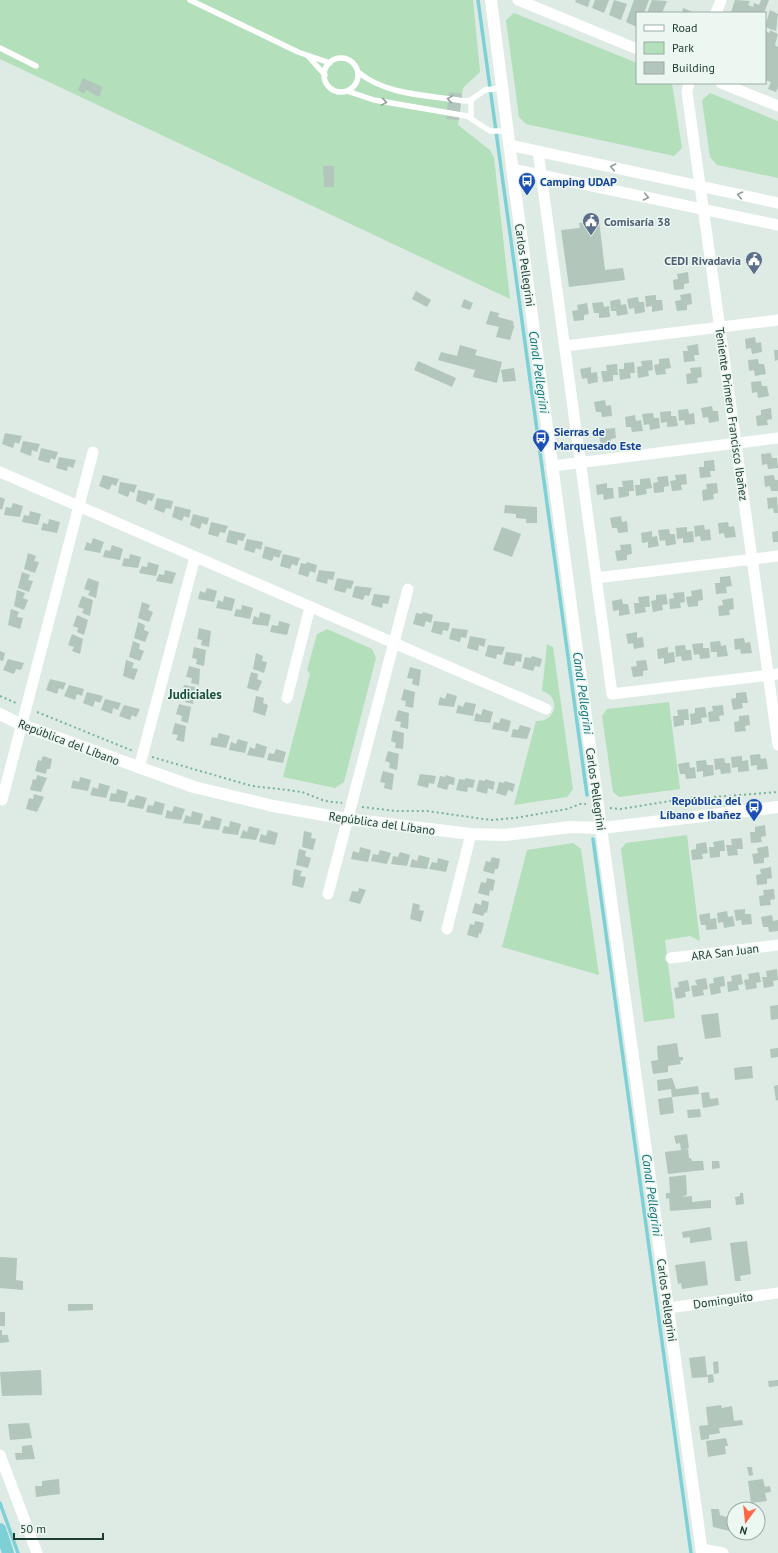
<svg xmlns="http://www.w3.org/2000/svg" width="778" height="1553" font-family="'PT Sans',sans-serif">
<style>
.green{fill:#b3dfbb}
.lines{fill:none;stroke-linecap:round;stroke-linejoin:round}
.stream{stroke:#7ed0d7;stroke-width:3.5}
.canal{stroke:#7ed0d7;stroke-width:12}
.building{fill:#b2c6bc}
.path{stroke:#7ab29c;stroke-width:2;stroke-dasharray:2 3;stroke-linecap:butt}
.service{stroke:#fff;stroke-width:5.5}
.minor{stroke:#fff;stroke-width:11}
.tertiary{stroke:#fff;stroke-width:12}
.secondary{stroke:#fff;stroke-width:12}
.oneway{stroke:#8e9e98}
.labels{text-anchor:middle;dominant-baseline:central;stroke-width:3;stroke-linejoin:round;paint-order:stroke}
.transit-label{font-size:12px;font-weight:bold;fill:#164399;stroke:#edf7f2;text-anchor:start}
.service-label{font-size:12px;font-weight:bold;fill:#4e5e75;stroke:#edf7f2;text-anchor:start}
.street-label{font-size:12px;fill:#1d3c31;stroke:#edf7f2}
.water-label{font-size:13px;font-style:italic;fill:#11747d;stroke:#edf7f2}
.neighbourhood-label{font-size:13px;font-weight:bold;fill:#17503e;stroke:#edf7f2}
</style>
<rect width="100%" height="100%" fill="#ddebe4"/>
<path class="green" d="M 0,0 L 473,0 L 480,72 L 463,88 L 458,125 L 490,150 L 494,158 L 510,299 L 0,59 Z
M 514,13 L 637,63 L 637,83 L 672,83 L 682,148 L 674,156 L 526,124 L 519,117 L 506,20 Z
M 710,93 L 778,121 L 778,178 L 717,165 L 710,157 L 702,100 Z
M 327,629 L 372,649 L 376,658 L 344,782 L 335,788 L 283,777 L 310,674 L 307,670 L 317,634 Z
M 547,644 L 553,647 L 573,789 L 567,797 L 514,805 L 536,721 C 556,723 562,696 542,691 Z
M 669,702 L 680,789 L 619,797 L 613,792 L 602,716 L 607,709 Z
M 687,835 L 700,941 L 690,936 L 665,940 L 675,1018 L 644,1022 L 621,849 L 626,843 Z
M 573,843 L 581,849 L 599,975 L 502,947 L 527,850 Z"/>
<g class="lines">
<path class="stream" d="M 478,0 L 587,795
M 593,839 L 691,1553
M 0,1503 L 18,1553"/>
<path class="canal" d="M 0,1529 L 8,1553"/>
</g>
<path class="building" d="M 576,0 L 590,0 L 588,7 L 575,2 Z
M 595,0 L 609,0 L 604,13 L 592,8 Z
M 614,0 L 627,4 L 621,20 L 609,15 Z
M 634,0 L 649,0 L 644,13 L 637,13 L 637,27 L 626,22 Z
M 652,0 L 667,1 L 662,13 L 647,13 Z
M 735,0 L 750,1 L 748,5 L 753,7 L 754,3 L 759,5 L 761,0 L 769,0 L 764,13 L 734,13 L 731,12 Z
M 683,8 L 695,13 L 682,13 Z
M 770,10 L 778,14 L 776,31 L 765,27 Z
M 770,30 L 778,34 L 775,45 L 778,47 L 778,87 L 776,92 L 768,89 L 771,82 L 765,80 L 765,31 L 770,33 Z
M 83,78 L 103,87 L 99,97 L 86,90 L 84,94 L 78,90 Z
M 449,92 L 462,94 L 459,120 L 446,119 Z
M 323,166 L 334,166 L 334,187 L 324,187 Z
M 599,220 L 605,270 L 623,268 L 625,280 L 569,287 L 561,230 L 580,228 L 579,223 Z
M 688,272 L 689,283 L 684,284 L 684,289 L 674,290 L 673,280 L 678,279 L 677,274 Z
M 416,291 L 431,300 L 427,307 L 412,299 Z
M 691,293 L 692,304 L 687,305 L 687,310 L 677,311 L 675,301 L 681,300 L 680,295 Z
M 656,295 L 656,300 L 662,300 L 663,310 L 652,312 L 652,306 L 646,307 L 645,296 Z
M 638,297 L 639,302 L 644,302 L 645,312 L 635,314 L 634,308 L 629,309 L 627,299 Z
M 464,299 L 473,303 L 470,310 L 461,307 Z
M 620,299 L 621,305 L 626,304 L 628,314 L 617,316 L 616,311 L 611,311 L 610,301 Z
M 603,302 L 604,307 L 609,306 L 610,317 L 599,318 L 599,313 L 594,313 L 592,303 Z
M 587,303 L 589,314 L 584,315 L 584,320 L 574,321 L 572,311 L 578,310 L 577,305 Z
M 490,311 L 499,313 L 498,317 L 513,321 L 514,327 L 510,340 L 496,337 L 499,327 L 486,324 Z
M 755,337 L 756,343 L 761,342 L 762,352 L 752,354 L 751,348 L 746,349 L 745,339 Z
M 698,344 L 699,355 L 694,355 L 695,361 L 684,362 L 683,351 L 688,351 L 687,346 Z
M 460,345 L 477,350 L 475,355 L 502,362 L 497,383 L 473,377 L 475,370 L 438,360 L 441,352 L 457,356 Z
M 774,350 L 778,350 L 778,360 L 775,361 Z
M 669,358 L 671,368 L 665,369 L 666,374 L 656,375 L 654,365 L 659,364 L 659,359 Z
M 758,359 L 759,364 L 764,364 L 766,374 L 755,376 L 754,370 L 749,371 L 748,360 Z
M 652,360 L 653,370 L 648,371 L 649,376 L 638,378 L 637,367 L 642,366 L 641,361 Z
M 418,361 L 456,378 L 452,387 L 414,370 Z
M 634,362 L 635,373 L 630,373 L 631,378 L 620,380 L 619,369 L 624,369 L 624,363 Z
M 617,364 L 618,375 L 613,375 L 613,381 L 603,382 L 601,371 L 607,371 L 606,365 Z
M 591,367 L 591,373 L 597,372 L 598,382 L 588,384 L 587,378 L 582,379 L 580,369 Z
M 701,367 L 702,377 L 697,378 L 698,383 L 687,384 L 686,374 L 691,373 L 690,368 Z
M 514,368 L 516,381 L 503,382 L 501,370 Z
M 761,381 L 762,386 L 767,386 L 769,396 L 758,398 L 757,392 L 752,393 L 751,382 Z
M 605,400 L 606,406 L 611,405 L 612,416 L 602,417 L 601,412 L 596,412 L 594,402 Z
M 712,406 L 713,411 L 718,411 L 719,421 L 709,423 L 708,417 L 703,418 L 701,408 Z
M 771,408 L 772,419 L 767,420 L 768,425 L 757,426 L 756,416 L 761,415 L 761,410 Z
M 688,409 L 689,414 L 694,413 L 695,424 L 685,425 L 684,420 L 679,421 L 678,410 Z
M 671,411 L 671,416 L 676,416 L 678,426 L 667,427 L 667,422 L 661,423 L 660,412 Z
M 653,413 L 654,418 L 659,418 L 660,428 L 650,430 L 649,424 L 644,425 L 642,414 Z
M 635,415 L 636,421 L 641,420 L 643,431 L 632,432 L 631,427 L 626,427 L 625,417 Z
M 615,428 L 616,438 L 611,439 L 611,444 L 601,446 L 599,435 L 605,434 L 604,429 Z
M 5,433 L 22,436 L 19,444 L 15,442 L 13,448 L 2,444 Z
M 23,441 L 40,444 L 37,452 L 32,450 L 31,456 L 20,452 Z
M 41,448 L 58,452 L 55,460 L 51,458 L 49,463 L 38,460 Z
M 771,453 L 772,458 L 777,458 L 778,468 L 768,469 L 767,464 L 762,465 L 761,454 Z
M 59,457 L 76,460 L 73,468 L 68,466 L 67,471 L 56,468 Z
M 714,460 L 715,471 L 710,471 L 711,477 L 700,478 L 699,467 L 704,467 L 704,461 Z
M 686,474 L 687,484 L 681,485 L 682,490 L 672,491 L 670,481 L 676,480 L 675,475 Z
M 103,475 L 119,479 L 116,486 L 112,484 L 109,490 L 99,486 Z
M 774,475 L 775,480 L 778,480 L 778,491 L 771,491 L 770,486 L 765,487 L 764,476 Z
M 668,476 L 669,486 L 664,487 L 664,492 L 654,493 L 653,483 L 658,482 L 657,477 Z
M 650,478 L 652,488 L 646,489 L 647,494 L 636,496 L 635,485 L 640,485 L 640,479 Z
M 633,480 L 634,491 L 629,491 L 629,496 L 619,498 L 618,487 L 623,487 L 622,481 Z
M 120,482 L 137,485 L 134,493 L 130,491 L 128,497 L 118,493 Z
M 607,483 L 607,488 L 613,488 L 614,498 L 604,500 L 603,494 L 597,495 L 596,485 Z
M 717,483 L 718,493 L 713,494 L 714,499 L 703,501 L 702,490 L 707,489 L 706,484 Z
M 138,490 L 155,494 L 152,501 L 148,500 L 146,505 L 136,501 Z
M 0,497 L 5,499 L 2,510 L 0,509 Z
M 777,497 L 778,513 L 774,513 L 773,508 L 768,509 L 767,498 Z
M 157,498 L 173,501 L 171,509 L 166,508 L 164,513 L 154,509 Z
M 13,503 L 23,506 L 20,517 L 4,515 L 6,507 L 11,508 Z
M 505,505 L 537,507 L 537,523 L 526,523 L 526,519 L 516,518 L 516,514 L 504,513 Z
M 175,506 L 191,510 L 189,518 L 184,516 L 182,521 L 172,517 Z
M 30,511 L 41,514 L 38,525 L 22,522 L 24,515 L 29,516 Z
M 193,514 L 209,518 L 207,525 L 202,523 L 200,529 L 190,525 Z
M 621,516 L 622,522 L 627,521 L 628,532 L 618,533 L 617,528 L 612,528 L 610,518 Z
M 49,519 L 60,522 L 57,533 L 41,530 L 43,523 L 48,524 Z
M 211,522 L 228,526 L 225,533 L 220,532 L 218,537 L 208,534 Z
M 728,522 L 729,527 L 734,526 L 736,537 L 725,538 L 724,533 L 719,534 L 718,523 Z
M 704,525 L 705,530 L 710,529 L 711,540 L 701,541 L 700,536 L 695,537 L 694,526 Z
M 502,527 L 521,534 L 512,557 L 493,550 Z
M 687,527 L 687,532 L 693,531 L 694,542 L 683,543 L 683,538 L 677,539 L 676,528 Z
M 669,529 L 670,534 L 675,534 L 676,544 L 666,546 L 665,540 L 660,541 L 658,530 Z
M 229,530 L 246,534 L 243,541 L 238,540 L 237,545 L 226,542 Z
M 652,531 L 652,537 L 657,536 L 659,546 L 648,548 L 648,542 L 642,543 L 641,533 Z
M 778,531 L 778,542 L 773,542 L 772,532 Z
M 93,538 L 104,542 L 100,553 L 84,550 L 87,542 L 91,544 Z
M 247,539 L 263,542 L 261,550 L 256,548 L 254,553 L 244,550 Z
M 631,544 L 632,554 L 627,555 L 627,560 L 617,561 L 615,551 L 621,550 L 620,545 Z
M 112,545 L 123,549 L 120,560 L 103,557 L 105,550 L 110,551 Z
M 265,546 L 282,551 L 279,558 L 274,556 L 272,561 L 262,558 Z
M 28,553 L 36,556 L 34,561 L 39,562 L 35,573 L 24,569 Z
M 130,554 L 141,557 L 138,568 L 122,566 L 124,558 L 129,559 Z
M 283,554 L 300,558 L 297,566 L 292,564 L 290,569 L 280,566 Z
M 148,562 L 159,565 L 156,576 L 139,573 L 142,566 L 147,567 Z
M 307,562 L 317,565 L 315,573 L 310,571 L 308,577 L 298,574 L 301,563 L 306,564 Z
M 165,570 L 176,573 L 172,584 L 156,581 L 159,574 L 164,575 Z
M 319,570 L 335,572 L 333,580 L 328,579 L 327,584 L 316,581 Z
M 22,572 L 30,575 L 28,580 L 33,581 L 29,592 L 18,588 Z
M 730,576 L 732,586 L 726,587 L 727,593 L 716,594 L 715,583 L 720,583 L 720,577 Z
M 88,578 L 99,582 L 96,598 L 88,595 L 90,591 L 84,589 Z
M 337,578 L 354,581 L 351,589 L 347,588 L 345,593 L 334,590 Z
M 355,586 L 372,588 L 369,596 L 365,595 L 363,600 L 352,597 Z
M 207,588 L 217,591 L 214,602 L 198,599 L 200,591 L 205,593 Z
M 702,589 L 703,600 L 698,601 L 698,606 L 688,607 L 686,597 L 692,596 L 691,591 Z
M 17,590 L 25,593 L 23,598 L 28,600 L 24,610 L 14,606 Z
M 684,592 L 685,602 L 680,603 L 681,608 L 670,609 L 669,599 L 674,598 L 673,593 Z
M 374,594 L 390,596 L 388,604 L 383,603 L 382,608 L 371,605 Z
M 666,594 L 668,604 L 662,605 L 663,610 L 653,612 L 651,601 L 656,600 L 656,595 Z
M 82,596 L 93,600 L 90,616 L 82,613 L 84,609 L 78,607 Z
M 224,596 L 235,599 L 232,611 L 216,608 L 218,600 L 223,602 Z
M 649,596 L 650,607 L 645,607 L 646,612 L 635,614 L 634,603 L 639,603 L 638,597 Z
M 733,598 L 734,609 L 729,610 L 730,615 L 719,616 L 718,606 L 723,605 L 722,600 Z
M 622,599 L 623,604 L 628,604 L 630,614 L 619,616 L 619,610 L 613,611 L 612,601 Z
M 142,602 L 150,605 L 148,610 L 153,612 L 149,622 L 138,618 Z
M 242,605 L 253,608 L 250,619 L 234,616 L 236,609 L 241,610 Z
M 11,609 L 19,612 L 17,617 L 23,618 L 20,629 L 8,625 Z
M 260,612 L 271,615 L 268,626 L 252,624 L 254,616 L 259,618 Z
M 423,612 L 433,615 L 431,623 L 426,621 L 424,627 L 413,624 L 416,613 L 422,614 Z
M 77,615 L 88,620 L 84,635 L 77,632 L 78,628 L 73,626 Z
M 279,621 L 290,624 L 287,635 L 270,632 L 272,625 L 278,626 Z
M 434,621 L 450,623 L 448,631 L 443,630 L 442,635 L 431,632 Z
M 138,622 L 145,625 L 144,630 L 149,632 L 145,642 L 134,638 Z
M 199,628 L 211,631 L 209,647 L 201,645 L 202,640 L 197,639 Z
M 452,628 L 468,630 L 466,638 L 461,637 L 460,642 L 449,639 Z
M 637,632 L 637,638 L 643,637 L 644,647 L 634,649 L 633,643 L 628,644 L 626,634 Z
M 72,634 L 83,639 L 80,654 L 72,651 L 74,647 L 68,645 Z
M 470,636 L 486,639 L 484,647 L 479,645 L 478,651 L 467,648 Z
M 744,638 L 745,643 L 750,642 L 752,653 L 741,654 L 740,649 L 735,650 L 734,639 Z
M 133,641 L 140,644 L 139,649 L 144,651 L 140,661 L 129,657 Z
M 720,641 L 721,646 L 726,645 L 728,656 L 717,657 L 717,652 L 711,652 L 710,642 Z
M 703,643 L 703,648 L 709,648 L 710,658 L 700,659 L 699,654 L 694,655 L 692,644 Z
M 488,645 L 505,647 L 502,655 L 497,654 L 496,659 L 485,656 Z
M 685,645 L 686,650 L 691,650 L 692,660 L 682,661 L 681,656 L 676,657 L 675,646 Z
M 194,647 L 206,650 L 204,666 L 196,664 L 197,659 L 192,658 Z
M 668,647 L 668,653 L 674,652 L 675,662 L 664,664 L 664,658 L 658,659 L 657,649 Z
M 0,651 L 5,653 L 3,661 L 0,660 Z
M 506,652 L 522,654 L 521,662 L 516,661 L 514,666 L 503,664 Z
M 256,653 L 263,656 L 262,661 L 267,662 L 264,673 L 253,669 Z
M 532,656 L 542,659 L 540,667 L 535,666 L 533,671 L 522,668 L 525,657 L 531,658 Z
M 8,659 L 24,663 L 21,670 L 16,669 L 14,674 L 3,670 Z
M 126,660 L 134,663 L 132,668 L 138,669 L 134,680 L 123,676 Z
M 646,660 L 648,670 L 643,671 L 643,676 L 633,677 L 631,667 L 637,666 L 636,661 Z
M 189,666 L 200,669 L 199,685 L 191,683 L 192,678 L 186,677 Z
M 410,667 L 421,670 L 419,686 L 412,684 L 413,679 L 407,678 Z
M 251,672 L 258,674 L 257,679 L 262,681 L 258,691 L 247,688 Z
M 50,679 L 66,683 L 63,690 L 59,688 L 57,694 L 46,690 Z
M 69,685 L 84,689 L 82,696 L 77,694 L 75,700 L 64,696 Z
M 184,685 L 195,687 L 193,704 L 185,702 L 186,697 L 181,696 Z
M 404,689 L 415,692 L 413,708 L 405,706 L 406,701 L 401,700 Z
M 87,692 L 103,696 L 100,703 L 95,701 L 93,707 L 83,703 Z
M 746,692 L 748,703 L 742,703 L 743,708 L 733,710 L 731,699 L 736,698 L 736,693 Z
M 447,693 L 457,696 L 454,707 L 438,705 L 440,697 L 445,699 Z
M 256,696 L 264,698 L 263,703 L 268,705 L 265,716 L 253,712 Z
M 105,699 L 121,703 L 118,710 L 113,708 L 112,714 L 101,710 Z
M 465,702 L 476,704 L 473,716 L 456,713 L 458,705 L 463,707 Z
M 179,704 L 191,707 L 188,723 L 181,721 L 182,716 L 176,714 Z
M 124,705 L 140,709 L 136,717 L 132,715 L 130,720 L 119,716 Z
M 723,705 L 724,715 L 719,716 L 720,721 L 709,722 L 708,712 L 713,711 L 712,706 Z
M 705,707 L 707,717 L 701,718 L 702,723 L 691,725 L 690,714 L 695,713 L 695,708 Z
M 483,709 L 493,712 L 490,723 L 474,721 L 476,713 L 481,715 Z
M 688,709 L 689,720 L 684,720 L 684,725 L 674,727 L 673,716 L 678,716 L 677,710 Z
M 398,710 L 409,713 L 408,729 L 400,727 L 401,722 L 395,721 Z
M 749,715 L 750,725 L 745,726 L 746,731 L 735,732 L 734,722 L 739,721 L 739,716 Z
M 501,718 L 511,721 L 508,732 L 492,729 L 494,722 L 499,723 Z
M 175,723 L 186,726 L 184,742 L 176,740 L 178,735 L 172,734 Z
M 520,725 L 531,728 L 527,739 L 511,737 L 513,729 L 518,730 Z
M 393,730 L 404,733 L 403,749 L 395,748 L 396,743 L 391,741 Z
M 219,733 L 230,736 L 226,748 L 210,745 L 212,737 L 217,738 Z
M 238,739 L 248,742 L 245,753 L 229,750 L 231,742 L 236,744 Z
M 256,743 L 267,747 L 264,758 L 247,755 L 250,747 L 255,749 Z
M 276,749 L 286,752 L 283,763 L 267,760 L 269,753 L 274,754 Z
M 388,751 L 399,754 L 397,770 L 389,768 L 390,763 L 385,761 Z
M 760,754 L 761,759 L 766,758 L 768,769 L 757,770 L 757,765 L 751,766 L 750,755 Z
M 43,756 L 52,759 L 50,769 L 47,769 L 46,774 L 35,771 L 38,760 L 41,761 Z
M 742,756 L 742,761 L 748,760 L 749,771 L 738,772 L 738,767 L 732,768 L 731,757 Z
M 724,758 L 725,763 L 730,763 L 731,773 L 721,774 L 720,769 L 715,770 L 714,759 Z
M 706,760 L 707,765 L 713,765 L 714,775 L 703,777 L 703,771 L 697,772 L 696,761 Z
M 689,762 L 690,768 L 695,767 L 696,778 L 686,779 L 685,774 L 680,774 L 678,764 Z
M 383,771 L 394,774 L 392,790 L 384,788 L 385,783 L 380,782 Z
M 420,774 L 436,776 L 434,784 L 429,783 L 428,788 L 417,785 Z
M 37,775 L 47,778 L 41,792 L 30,790 L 33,779 L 36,780 Z
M 446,775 L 455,778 L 454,785 L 449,784 L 447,790 L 437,787 L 440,776 L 445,777 Z
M 80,777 L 91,780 L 88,791 L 71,788 L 73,780 L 79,782 Z
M 465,778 L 475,780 L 473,788 L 468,787 L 467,792 L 456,790 L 459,779 L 465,780 Z
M 485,779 L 495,782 L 493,790 L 488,788 L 487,794 L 476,791 L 479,780 L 485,781 Z
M 505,781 L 515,784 L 513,792 L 508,790 L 506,796 L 496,793 L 499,782 L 504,783 Z
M 99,783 L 110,786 L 106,798 L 90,795 L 93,787 L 98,789 Z
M 117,789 L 128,792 L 125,803 L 109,801 L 111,793 L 116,794 Z
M 34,794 L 44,797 L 37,812 L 26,809 L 29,798 L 33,799 Z
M 136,795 L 147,798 L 143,809 L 127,806 L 130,799 L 134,800 Z
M 155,801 L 165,804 L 162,815 L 146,812 L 148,805 L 153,806 Z
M 174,806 L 185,809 L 181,820 L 165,818 L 167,810 L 172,812 Z
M 192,811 L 203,814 L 200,825 L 183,823 L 186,815 L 191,817 Z
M 211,816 L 222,819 L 219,830 L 202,828 L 205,820 L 210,821 Z
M 230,821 L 241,824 L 238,835 L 222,833 L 224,826 L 229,827 Z
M 765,825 L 766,836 L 761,837 L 762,842 L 751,843 L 750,832 L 755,832 L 755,827 Z
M 249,826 L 260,829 L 256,840 L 240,838 L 243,830 L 247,832 Z
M 268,830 L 278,833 L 275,845 L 259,842 L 261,834 L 266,836 Z
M 304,831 L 312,833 L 311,838 L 316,839 L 313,850 L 302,847 Z
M 742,838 L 743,849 L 737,849 L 738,855 L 728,856 L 726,845 L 732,845 L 731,839 Z
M 724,840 L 725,851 L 720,851 L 720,857 L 710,858 L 709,847 L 714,847 L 713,842 Z
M 706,842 L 708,853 L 702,854 L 703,859 L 692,860 L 691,850 L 696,849 L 696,844 Z
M 768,846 L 769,857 L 764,858 L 764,863 L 754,864 L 752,854 L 758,853 L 757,848 Z
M 360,847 L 371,850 L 368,862 L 351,859 L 353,851 L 359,853 Z
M 299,849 L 306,851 L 305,856 L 311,858 L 308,868 L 296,865 Z
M 380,850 L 391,853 L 387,864 L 371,861 L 373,854 L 378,855 Z
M 400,852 L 410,855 L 407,866 L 391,864 L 393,856 L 398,857 Z
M 419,855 L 430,858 L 427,869 L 410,867 L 412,859 L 417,861 Z
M 492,857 L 500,859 L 498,869 L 495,869 L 494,874 L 483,871 L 486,861 L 490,862 Z
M 438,858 L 449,861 L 446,872 L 429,869 L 432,862 L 437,863 Z
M 771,867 L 772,878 L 767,879 L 767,884 L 757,885 L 756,875 L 761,874 L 760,869 Z
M 294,869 L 302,871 L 300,876 L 306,877 L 303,888 L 292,885 Z
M 487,878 L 495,880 L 493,891 L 490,890 L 489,896 L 478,893 L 481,882 L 486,883 Z
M 359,888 L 366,890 L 360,904 L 349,901 L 352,891 L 358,892 Z
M 774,889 L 775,899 L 770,900 L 771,905 L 760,906 L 759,896 L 764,895 L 763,890 Z
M 482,900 L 489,902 L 487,913 L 485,912 L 483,916 L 472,913 L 475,903 L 481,905 Z
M 413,903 L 420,905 L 419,910 L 424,911 L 421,922 L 410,919 Z
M 745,909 L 745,914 L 751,914 L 752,924 L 742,925 L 741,920 L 736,921 L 734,910 Z
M 727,911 L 728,917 L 733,916 L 735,926 L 724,928 L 723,922 L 718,923 L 717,913 Z
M 710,913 L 710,919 L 716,918 L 717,929 L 706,930 L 706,925 L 701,925 L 699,915 Z
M 772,915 L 773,921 L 778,920 L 778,931 L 769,932 L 768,927 L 763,927 L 761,917 Z
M 475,921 L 484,923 L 481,934 L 479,933 L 478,938 L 467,935 L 470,924 L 474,925 Z
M 777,969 L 778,980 L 773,981 L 774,986 L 764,988 L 762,977 L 767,977 L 766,971 Z
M 759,972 L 761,982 L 756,983 L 757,988 L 746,990 L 744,980 L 749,979 L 748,974 Z
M 741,974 L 743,984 L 738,985 L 739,990 L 728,992 L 727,982 L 732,981 L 731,976 Z
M 724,976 L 725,986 L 720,987 L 721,993 L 711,995 L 709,984 L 714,983 L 713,978 Z
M 706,978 L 708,989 L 703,990 L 704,995 L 693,997 L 691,986 L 697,985 L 695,980 Z
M 688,980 L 690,991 L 685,992 L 686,997 L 676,999 L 674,988 L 679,987 L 678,982 Z
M 778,1005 L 778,1019 L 771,1020 L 770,1006 Z
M 718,1013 L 721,1037 L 705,1039 L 701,1015 Z
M 677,1043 L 679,1057 L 683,1057 L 683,1060 L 680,1061 L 681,1064 L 668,1066 L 668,1072 L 653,1074 L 651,1061 L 658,1060 L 657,1046 Z
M 778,1048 L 778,1057 L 771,1058 L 770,1049 Z
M 752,1066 L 753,1078 L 735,1080 L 734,1068 Z
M 672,1078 L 676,1089 L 698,1086 L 699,1094 L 672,1097 L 671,1089 L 658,1091 L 657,1080 Z
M 778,1085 L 778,1100 L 776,1101 L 774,1086 Z
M 709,1092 L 710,1099 L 718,1098 L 719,1105 L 703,1108 L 701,1093 Z
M 672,1097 L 674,1113 L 660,1115 L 658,1099 Z
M 700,1109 L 701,1117 L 688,1118 L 687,1110 Z
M 687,1134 L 689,1148 L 683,1150 L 688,1149 L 689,1158 L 691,1158 L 692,1161 L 703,1161 L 704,1170 L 668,1174 L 665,1152 L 681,1150 L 680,1143 L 676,1144 L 674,1136 Z
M 712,1161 L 719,1161 L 720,1168 L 712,1169 Z
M 686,1175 L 687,1195 L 682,1197 L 692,1196 L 692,1202 L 711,1200 L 711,1208 L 670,1211 L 669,1198 L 666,1199 L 666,1193 L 670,1193 L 669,1177 Z
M 740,1193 L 743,1193 L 744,1204 L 736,1205 L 735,1197 L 740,1196 Z
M 710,1227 L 712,1240 L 690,1243 L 690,1237 L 683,1238 L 682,1232 Z
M 747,1241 L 751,1274 L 740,1276 L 741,1281 L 735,1281 L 730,1243 Z
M 0,1257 L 17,1258 L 16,1280 L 23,1281 L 23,1290 L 0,1288 Z
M 705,1261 L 708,1285 L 682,1289 L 681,1283 L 678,1284 L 675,1265 Z
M 68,1304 L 93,1304 L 93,1310 L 68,1311 Z
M 0,1312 L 5,1312 L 5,1326 L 0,1326 Z
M 0,1330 L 2,1330 L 2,1335 L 8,1335 L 9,1342 L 0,1343 Z
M 705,1356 L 707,1375 L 713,1374 L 714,1382 L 708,1383 L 708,1377 L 692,1378 L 689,1358 Z
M 718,1361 L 719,1373 L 714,1374 L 713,1362 Z
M 41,1370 L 42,1395 L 2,1396 L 0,1372 Z
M 778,1380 L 778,1386 L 769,1387 L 768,1381 Z
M 721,1405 L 722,1408 L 732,1406 L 734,1421 L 742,1420 L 743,1425 L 719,1428 L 720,1433 L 709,1435 L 709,1439 L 701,1440 L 699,1426 L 708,1425 L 706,1407 Z
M 29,1423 L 32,1438 L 10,1440 L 8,1424 Z
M 726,1438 L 728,1446 L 725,1446 L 726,1454 L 708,1457 L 706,1441 Z
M 32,1445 L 35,1459 L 16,1460 L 15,1453 L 22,1453 L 22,1446 Z
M 747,1467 L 752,1467 L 753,1475 L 749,1476 Z
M 59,1479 L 60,1494 L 36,1497 L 35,1486 L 42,1486 L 42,1481 Z
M 763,1479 L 765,1487 L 770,1486 L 771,1492 L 765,1493 L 767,1501 L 751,1503 L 748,1481 Z
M 711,1509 L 719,1509 L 720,1515 L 730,1518 L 731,1510 L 734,1511 L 734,1532 L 713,1527 Z"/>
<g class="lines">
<path class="path" d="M 0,696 L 16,703
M 37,712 L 133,751
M 152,757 L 252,786 L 288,790 L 302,792 L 325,801 L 342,803
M 362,807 L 396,811 L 427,811 L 491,820 L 515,818 L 567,809 L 580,804 L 586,804
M 610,808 L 621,809 L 676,800 L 778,792"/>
<path class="service" d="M 190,0 L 298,52 L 330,63
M 0,48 L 36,66
M 308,56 L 325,75
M324 75a17 17 0 1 1 34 0a17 17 0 1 1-34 0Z
M 358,72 C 387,96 429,95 465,101 L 471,100 L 485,90 L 502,88
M 347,91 L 374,100 L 467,116 L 490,131 L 508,131
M 471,100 L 471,117"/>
<path class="minor" d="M 518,0 L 637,49
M 716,13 L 721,0
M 689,83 L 687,92 L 778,745
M 721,83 L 778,106
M 509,145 L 778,203
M 538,151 L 612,694 L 778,674
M 512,169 L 778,225
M 565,346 L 778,320
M 553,466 L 778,438
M 0,472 L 546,709
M 596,578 L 778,556
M 287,698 L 310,607
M 139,768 L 195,557
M 2,800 L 93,452
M 328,894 L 408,589
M 447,929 L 471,834
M 671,958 L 778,945
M 668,1308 L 778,1293
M 0,1455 L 37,1553
M 701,1549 L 723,1553"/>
<path class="tertiary" d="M 0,714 L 22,725 L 194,787 L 273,806 L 347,819 L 471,834 L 505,835 L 570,827 L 602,828 L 778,807"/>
<path class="secondary" d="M 491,0 L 516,197 L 598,806 L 702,1553"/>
</g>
<defs><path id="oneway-chevron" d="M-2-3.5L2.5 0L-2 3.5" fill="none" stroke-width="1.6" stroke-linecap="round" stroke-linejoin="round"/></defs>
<g class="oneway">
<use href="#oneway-chevron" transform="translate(450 99) rotate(-171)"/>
<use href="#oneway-chevron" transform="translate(384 102) rotate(9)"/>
<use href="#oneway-chevron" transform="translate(613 167) rotate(-168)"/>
<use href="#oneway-chevron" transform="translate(740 195) rotate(-168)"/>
<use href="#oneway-chevron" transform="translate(646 197) rotate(12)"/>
</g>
<defs>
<symbol id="bus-pin" viewBox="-11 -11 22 30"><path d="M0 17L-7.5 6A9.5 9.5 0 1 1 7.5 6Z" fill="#1a4fb4" stroke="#edf7f2"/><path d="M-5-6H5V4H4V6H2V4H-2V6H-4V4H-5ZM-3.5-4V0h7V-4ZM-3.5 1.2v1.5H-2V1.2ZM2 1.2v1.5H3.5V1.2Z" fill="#fff"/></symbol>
<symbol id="civic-pin" viewBox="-11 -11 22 30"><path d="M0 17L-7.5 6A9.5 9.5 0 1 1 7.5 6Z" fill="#5c6f8a" stroke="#edf7f2"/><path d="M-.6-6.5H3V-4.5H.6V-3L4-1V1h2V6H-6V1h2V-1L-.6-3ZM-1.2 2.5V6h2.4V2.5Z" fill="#fff"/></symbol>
</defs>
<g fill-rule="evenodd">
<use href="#bus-pin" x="517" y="171" width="20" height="27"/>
<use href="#civic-pin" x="581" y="211" width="20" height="27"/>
<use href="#civic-pin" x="744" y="250" width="20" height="27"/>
<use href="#bus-pin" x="531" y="428" width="20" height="27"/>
<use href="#bus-pin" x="744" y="797" width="20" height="27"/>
</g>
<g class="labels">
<g class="transit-label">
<text x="540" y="181">Camping UDAP</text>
<text x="554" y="431">Sierras de<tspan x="554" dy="14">Marquesado Este</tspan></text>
<text x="741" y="800" text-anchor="end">República del<tspan x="741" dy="14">Líbano e Ibañez</tspan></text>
</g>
<g class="service-label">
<text x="604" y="221">Comisaría 38</text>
<text x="741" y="260" text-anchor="end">CEDI Rivadavia</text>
</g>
<g class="street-label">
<text transform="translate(525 265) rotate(82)">Carlos Pellegrini</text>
<text transform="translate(732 414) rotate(82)">Teniente Primero Francisco Ibañez</text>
<text transform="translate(69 742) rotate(21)">República del Líbano</text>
<text transform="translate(596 789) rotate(82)">Carlos Pellegrini</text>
<text transform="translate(382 823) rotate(8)">República del Líbano</text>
<text transform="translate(725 952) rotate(-7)">ARA San Juan</text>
<text transform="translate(667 1300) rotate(82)">Carlos Pellegrini</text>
<text transform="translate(723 1300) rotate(-8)">Dominguito</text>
</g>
<g class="water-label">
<text transform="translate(539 372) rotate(82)">Canal Pellegrini</text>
<text transform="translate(583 693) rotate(82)">Canal Pellegrini</text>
<text transform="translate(652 1195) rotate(82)">Canal Pellegrini</text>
</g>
<g class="neighbourhood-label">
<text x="195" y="694">Judiciales</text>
</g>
</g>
<rect x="636" y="12" width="130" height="72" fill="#edf7f2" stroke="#9aaca5"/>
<rect x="644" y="25" width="20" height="6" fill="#ffffff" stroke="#9aaca5"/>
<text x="672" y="32" font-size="12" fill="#1d3c31">Road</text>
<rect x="644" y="42" width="20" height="12" fill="#b3dfbb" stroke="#9aaca5"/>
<text x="672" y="52" font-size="12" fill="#1d3c31">Park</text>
<rect x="644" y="62" width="20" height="12" fill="#b2c6bc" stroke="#9aaca5"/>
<text x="672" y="72" font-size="12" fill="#1d3c31">Building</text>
<g transform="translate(746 1521) rotate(195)"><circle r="19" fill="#edf7f2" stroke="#9aaca5"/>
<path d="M0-3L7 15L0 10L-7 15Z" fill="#ff6647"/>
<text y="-6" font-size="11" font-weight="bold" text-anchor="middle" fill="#1d3c31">N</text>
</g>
<path d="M14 1533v6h89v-6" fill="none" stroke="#1d3c31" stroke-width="2"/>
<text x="20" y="1533" font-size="12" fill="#1d3c31" stroke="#edf7f2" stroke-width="3" paint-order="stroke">50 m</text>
</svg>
